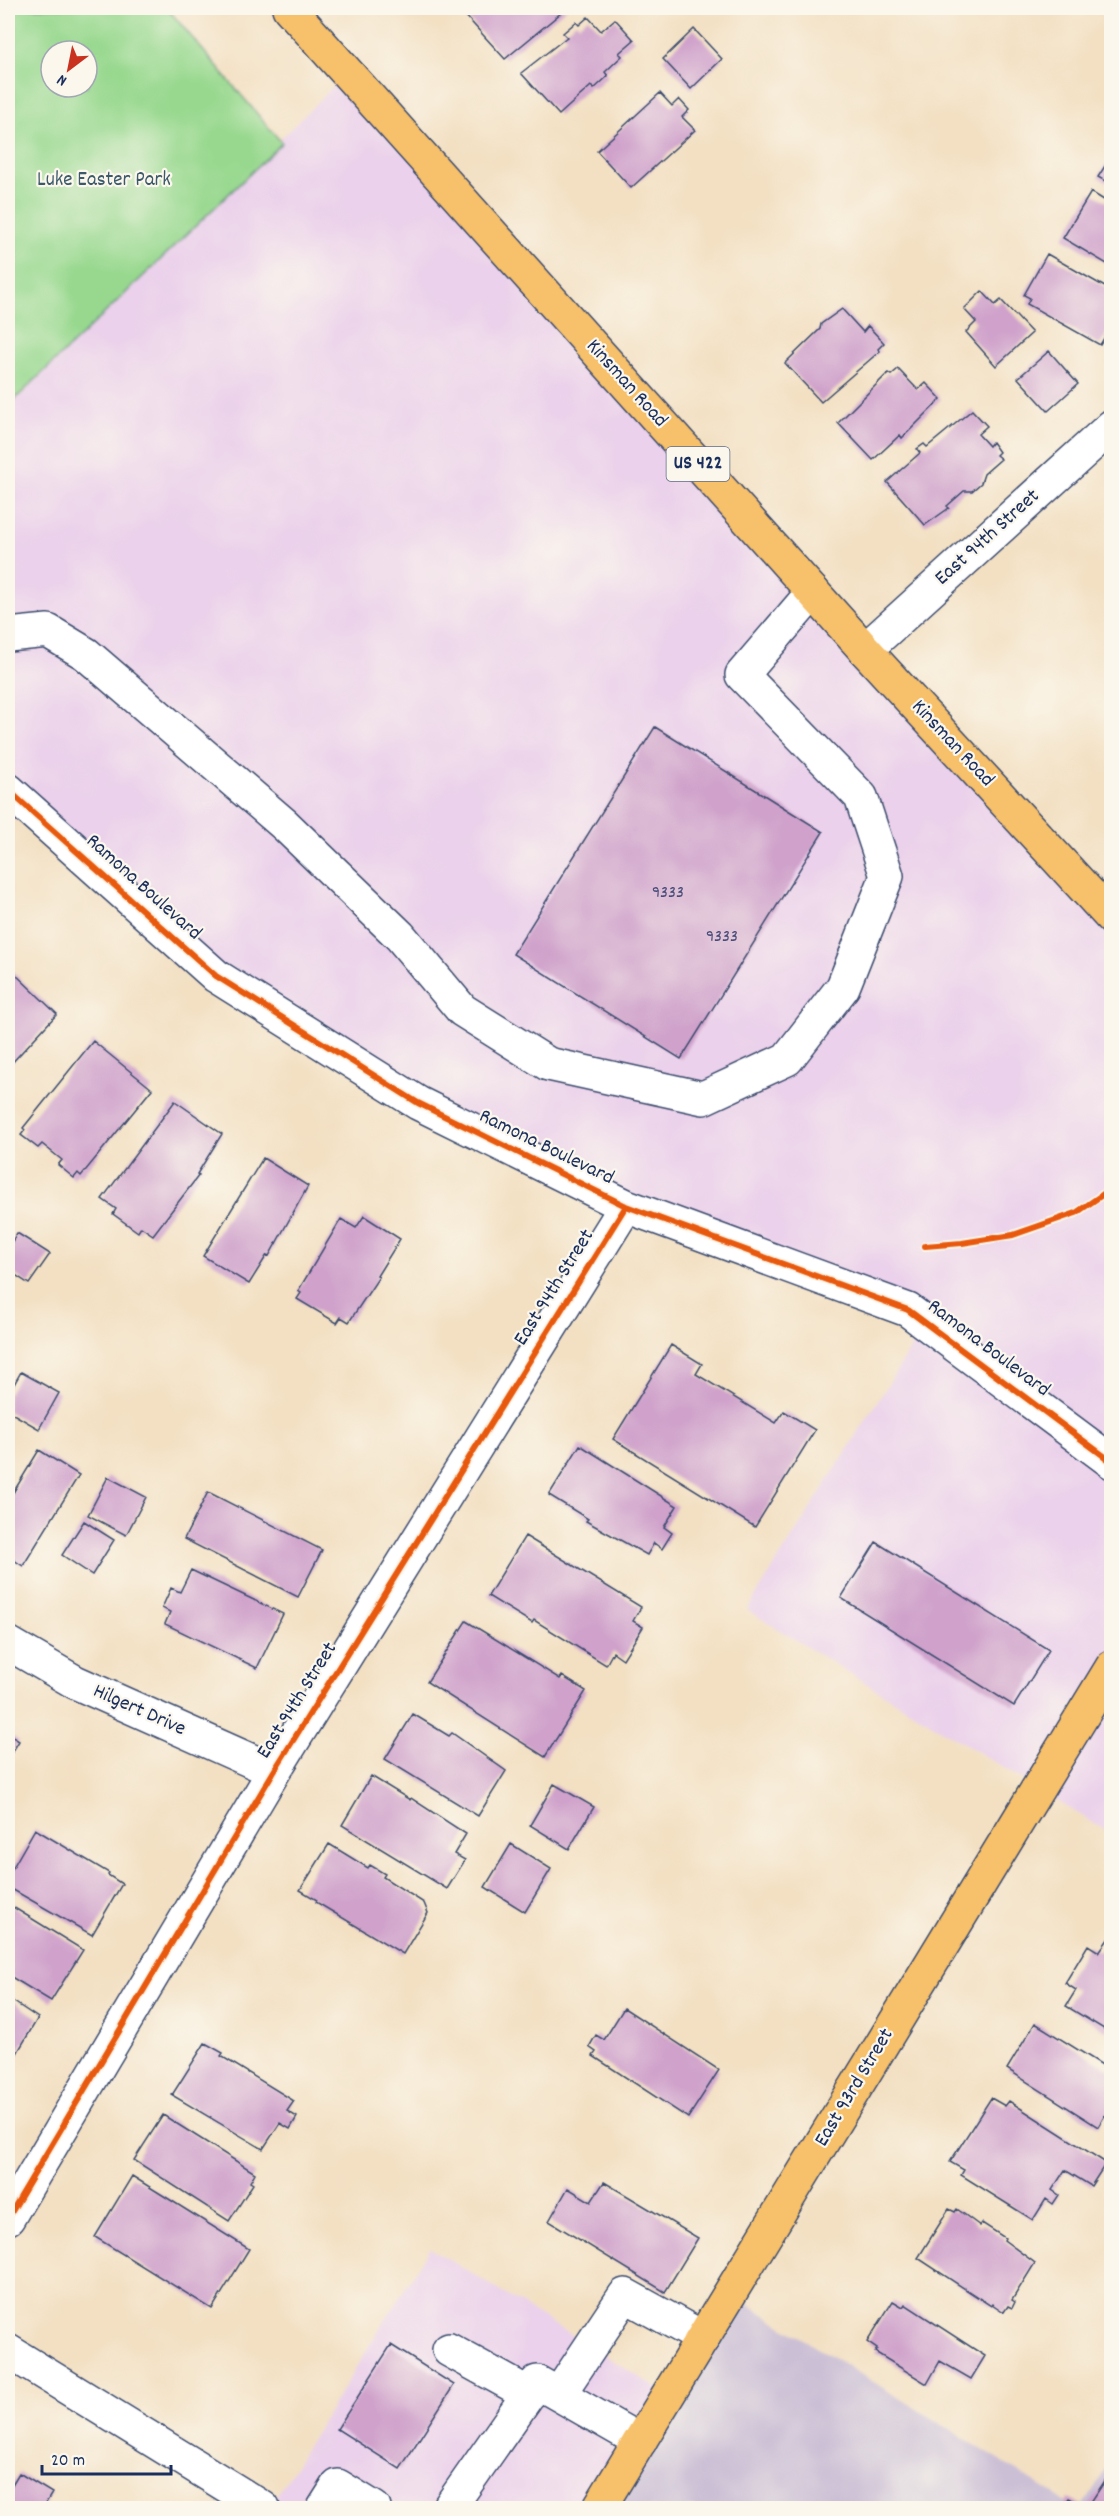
<svg xmlns="http://www.w3.org/2000/svg" width="1119" height="2516" font-family="Dekko,sans-serif">
<style>
.built{fill:#ebd1eb}
.industrial{fill:#cbbfd5}
.green{fill:#97d88e;stroke:#598476;stroke-width:1.5;fill-rule:evenodd}
.building{fill:#cfa1cb}
.lines{fill:none;stroke-linecap:round;stroke-linejoin:round}
.minor-casing{stroke:#3b4a6d;stroke-width:36}
.major-casing{stroke:#3b4a6d;stroke-width:36}
.minor{stroke:#fff;stroke-width:33}
.major{stroke:#f7c06b;stroke-width:33}
.cycleway-casing{stroke:#fbf7ec;stroke-width:10}
.cycleway{stroke:#e8590c;stroke-width:6}
.labels{text-anchor:middle;dominant-baseline:central;stroke-width:4.5;stroke-linejoin:round;paint-order:stroke}
.number-label{font-size:18px;fill:#484c79}
.shield{fill:#fbf7ec;stroke:#5e6b89;stroke-width:1.5}
.shield-label{font-size:20px;font-weight:bold;fill:#1b2f5e}
.park-label{font-size:21px;fill:#3a596a;stroke:#fbf7ec}
.street-label{font-size:21px;fill:#1b2f5e;stroke:#fbf7ec}
</style>
<rect width="100%" height="100%" fill="#fbf7ec"/>
<filter id="ink" filterUnits="userSpaceOnUse"><feTurbulence type="fractalNoise" baseFrequency=".0167" numOctaves="2"/><feDisplacementMap in="SourceGraphic" scale="12" xChannelSelector="R" yChannelSelector="G"/><feConvolveMatrix kernelMatrix="1 2 1 2 8 2 1 2 1" color-interpolation-filters="sRGB"/></filter>
<filter id="wash" filterUnits="userSpaceOnUse"><feTurbulence type="fractalNoise" baseFrequency=".008" numOctaves="4" result="noise"/><feDisplacementMap in="SourceGraphic" scale="24" xChannelSelector="R" yChannelSelector="G"/><feGaussianBlur stdDeviation="1.35" result="paint"/><feColorMatrix in="noise" values="0 0 0 0 0 0 0 0 0 0 0 0 0 0 0 0 0 1.4 0 .05"/><feComposite in="paint" operator="in"/></filter>
<g filter="url(#wash)">
<rect width="100%" height="100%" fill="#f3e0c3"/>
<path class="built" d="M 347,73 L 1111,918 L 1111,1834 L 747,1610 L 926,1324 L 626,1206 L 216,976 L 8,790 L 8,408 Z
M 430,2248 L 668,2395 L 599,2508 L 269,2508 Z"/>
<path class="industrial" d="M 730,2293 L 1076,2508 L 599,2508 Z
M 1111,2461 L 1111,2508 L 1082,2508 Z"/>
<path class="green" d="M 8,8 L 167,8 L 282,143 L 8,406 ZM 51,51 L 87,51 L 87,87 L 51,87 Z"/>
<g id="blocks">
<path class="building" d="M 471,8 L 567,8 L 505,59 L 464,14 Z
M 588,17 L 601,31 L 615,19 L 634,40 L 619,53 L 622,56 L 605,72 L 608,76 L 594,89 L 591,86 L 559,115 L 521,73 L 567,37 L 563,33 L 576,22 L 579,25 Z
M 694,29 L 722,59 L 691,89 L 663,59 Z
M 660,93 L 672,106 L 679,99 L 689,110 L 682,117 L 695,130 L 631,188 L 597,151 Z
M 1112,155 L 1112,185 L 1098,177 Z
M 1091,192 L 1112,205 L 1112,267 L 1063,238 Z
M 1047,254 L 1112,291 L 1112,325 L 1100,345 L 1027,304 L 1030,298 L 1024,295 Z
M 982,291 L 995,305 L 1001,300 L 1032,333 L 996,366 L 966,332 L 976,322 L 964,309 Z
M 842,309 L 863,332 L 868,326 L 884,343 L 878,349 L 880,351 L 821,402 L 785,363 L 820,329 L 821,324 Z
M 1049,351 L 1078,384 L 1048,411 L 1018,378 Z
M 898,369 L 918,390 L 926,383 L 941,399 L 902,438 L 900,435 L 873,460 L 838,423 L 888,373 L 891,375 Z
M 972,410 L 987,426 L 978,434 L 989,446 L 992,442 L 999,452 L 996,455 L 1001,459 L 984,474 L 981,483 L 972,491 L 964,491 L 947,506 L 949,508 L 925,525 L 887,482 L 920,453 L 917,449 L 924,444 L 927,447 Z
M 655,727 L 823,832 L 681,1059 L 513,954 Z
M 13,972 L 57,1014 L 8,1067 L 8,977 Z
M 93,1041 L 152,1089 L 81,1176 L 78,1173 L 74,1178 L 58,1165 L 62,1160 L 42,1144 L 38,1148 L 21,1135 L 25,1130 L 23,1128 Z
M 175,1101 L 222,1134 L 197,1174 L 199,1175 L 153,1235 L 141,1227 L 138,1232 L 113,1214 L 116,1209 L 102,1199 Z
M 263,1158 L 308,1186 L 269,1256 L 267,1255 L 249,1284 L 203,1256 Z
M 364,1216 L 400,1239 L 377,1276 L 379,1277 L 349,1322 L 341,1317 L 337,1323 L 297,1299 L 301,1293 L 298,1291 L 341,1219 L 356,1228 Z
M 17,1233 L 50,1254 L 29,1284 L 8,1270 L 8,1248 Z
M 671,1345 L 702,1364 L 696,1374 L 776,1423 L 784,1411 L 815,1430 L 755,1527 L 613,1439 Z
M 21,1372 L 59,1393 L 39,1429 L 8,1411 L 8,1395 Z
M 580,1445 L 677,1506 L 664,1527 L 672,1533 L 662,1549 L 654,1543 L 647,1555 L 586,1521 L 588,1519 L 549,1495 Z
M 39,1450 L 79,1475 L 23,1566 L 8,1556 L 8,1501 Z
M 108,1477 L 146,1497 L 126,1535 L 88,1515 Z
M 208,1492 L 322,1550 L 298,1597 L 184,1539 Z
M 84,1521 L 114,1540 L 92,1575 L 62,1555 Z
M 525,1536 L 641,1607 L 633,1621 L 643,1627 L 623,1659 L 613,1652 L 606,1665 L 534,1620 L 532,1623 L 488,1596 Z
M 876,1542 L 1049,1650 L 1014,1706 L 841,1598 Z
M 191,1570 L 283,1614 L 257,1668 L 165,1624 L 170,1612 L 162,1608 L 171,1588 L 180,1592 Z
M 466,1621 L 560,1679 L 562,1676 L 586,1691 L 545,1757 L 427,1682 Z
M 413,1714 L 449,1736 L 452,1733 L 506,1771 L 478,1816 L 385,1759 Z
M 8,1734 L 19,1741 L 8,1759 Z
M 371,1776 L 410,1800 L 411,1798 L 466,1834 L 454,1854 L 465,1860 L 447,1889 L 342,1825 Z
M 554,1784 L 594,1807 L 569,1849 L 530,1825 Z
M 35,1829 L 109,1873 L 108,1875 L 122,1884 L 92,1935 L 8,1887 L 8,1876 Z
M 329,1844 L 368,1868 L 370,1865 L 385,1874 L 383,1877 L 424,1903 L 428,1913 L 403,1954 L 316,1902 L 317,1900 L 300,1890 Z
M 511,1844 L 551,1869 L 525,1912 L 485,1887 Z
M 8,1904 L 83,1950 L 51,2001 L 8,1975 Z
M 1109,1938 L 1112,1939 L 1112,2034 L 1066,2006 L 1076,1990 L 1065,1983 L 1088,1945 L 1099,1952 Z
M 8,1998 L 38,2018 L 10,2065 L 8,2064 Z
M 624,2008 L 719,2070 L 688,2118 L 593,2056 L 596,2052 L 589,2047 L 596,2035 L 604,2040 Z
M 1035,2023 L 1112,2071 L 1112,2119 L 1105,2115 L 1098,2127 L 1007,2069 Z
M 205,2043 L 223,2053 L 221,2056 L 294,2101 L 287,2111 L 297,2117 L 290,2129 L 280,2123 L 263,2149 L 172,2095 Z
M 991,2098 L 1005,2106 L 1009,2101 L 1106,2163 L 1091,2186 L 1065,2170 L 1052,2190 L 1059,2195 L 1053,2204 L 1046,2199 L 1033,2220 L 961,2175 L 964,2170 L 950,2162 Z
M 163,2115 L 255,2173 L 250,2182 L 253,2184 L 229,2221 L 134,2160 Z
M 132,2176 L 249,2249 L 212,2309 L 95,2237 Z
M 604,2182 L 698,2238 L 665,2292 L 549,2221 L 568,2188 L 591,2202 Z
M 949,2209 L 955,2212 L 957,2209 L 980,2226 L 982,2223 L 1005,2238 L 1004,2240 L 1035,2263 L 1012,2300 L 1015,2302 L 1012,2308 L 1008,2306 L 1004,2312 L 992,2304 L 991,2306 L 918,2258 Z
M 893,2301 L 903,2307 L 905,2304 L 985,2356 L 971,2379 L 940,2361 L 927,2384 L 875,2352 L 877,2349 L 867,2342 Z
M 391,2345 L 454,2385 L 400,2469 L 337,2429 Z
M 1112,2470 L 1112,2508 L 1087,2508 Z
M 19,2473 L 52,2493 L 43,2508 L 8,2508 L 8,2491 Z
M 1069,2498 L 1087,2508 L 1063,2508 Z"/>
</g>
</g>
<g filter="url(#ink)">
<use href="#blocks" fill-opacity="0" stroke="#3b4a6d" stroke-width="1.5"/>
<g class="lines">
<defs>
<path id="minor" d="M 8,635 L 48,631 L 86,654 L 285,825 L 400,936 L 462,1010 L 548,1064 L 703,1098 L 787,1059 L 843,987 L 887,876 L 861,797 L 742,675 L 813,592
M 865,650 L 1112,426
M 8,790 L 216,976 L 418,1103 L 626,1206 L 908,1310 L 1112,1462
M 8,1643 L 75,1682 L 274,1771
M 8,2218 L 274,1771 L 626,1206
M 449,2350 L 529,2394
M 8,2351 L 263,2508
M 559,2394 L 625,2295 L 703,2338
M 324,2508 L 338,2486 L 374,2508
M 449,2508 L 537,2382 L 640,2441"/>
<path id="major" d="M 289,8 L 865,650 L 1112,918
M 599,2508 L 1112,1667"/>
</defs>
<use href="#minor" class="minor-casing"/>
<use href="#major" class="major-casing"/>
<use href="#minor" class="minor"/>
<use href="#major" class="major"/>
<defs>
<path id="cycleway" d="M 8,790 L 216,976 L 418,1103 L 626,1206 L 908,1310 L 1112,1462
M 925,1246 L 962,1243 L 1013,1235 L 1076,1213 L 1112,1188
M 8,2218 L 274,1771 L 626,1206"/>
</defs>
<use href="#cycleway" class="cycleway-casing"/>
<use href="#cycleway" class="cycleway"/>
</g>
</g>
<g class="labels">
<g class="number-label">
<text x="668" y="893">9333</text>
<text x="722" y="937">9333</text>
</g>
<rect class="shield" x="666.5" y="447" width="63" height="34" rx="4.5"/>
<g class="shield-label">
<text x="698" y="464">US 422</text>
</g>
<g class="park-label">
<text x="104" y="181">Luke Easter Park</text>
</g>
<g class="street-label">
<text transform="translate(626 384) rotate(48)">Kinsman Road</text>
<text transform="translate(988 538) rotate(-42)">East 94th Street</text>
<text transform="translate(952 744) rotate(47)">Kinsman Road</text>
<text transform="translate(143 888) rotate(42)">Ramona Boulevard</text>
<text transform="translate(546 1148) rotate(26)">Ramona Boulevard</text>
<text transform="translate(555 1288) rotate(-58)">East 94th Street</text>
<text transform="translate(988 1349) rotate(37)">Ramona Boulevard</text>
<text transform="translate(298 1701) rotate(-58)">East 94th Street</text>
<text transform="translate(139 1711) rotate(24)">Hilgert Drive</text>
<text transform="translate(855 2088) rotate(-59)">East 93rd Street</text>
</g>
</g>
<rect width="1119" height="2516" fill="none" stroke="#fbf7ec" stroke-width="30"/>
<g transform="translate(69 69) rotate(212)"><circle r="28" fill="#fbf7ec" stroke="#a1a7b3" stroke-width="1.5"/>
<path d="M0-4.5L10 22L0 15L-10 22Z" fill="#c8321e"/>
<text y="-9" font-size="16" font-weight="bold" text-anchor="middle" fill="#1b2f5e">N</text>
</g>
<path d="M42 2465v9h129v-9" fill="none" stroke="#1b2f5e" stroke-width="3"/>
<text x="51" y="2465" font-size="18" fill="#1b2f5e" stroke="#fbf7ec" stroke-width="4.5" paint-order="stroke">20 m</text>
</svg>
